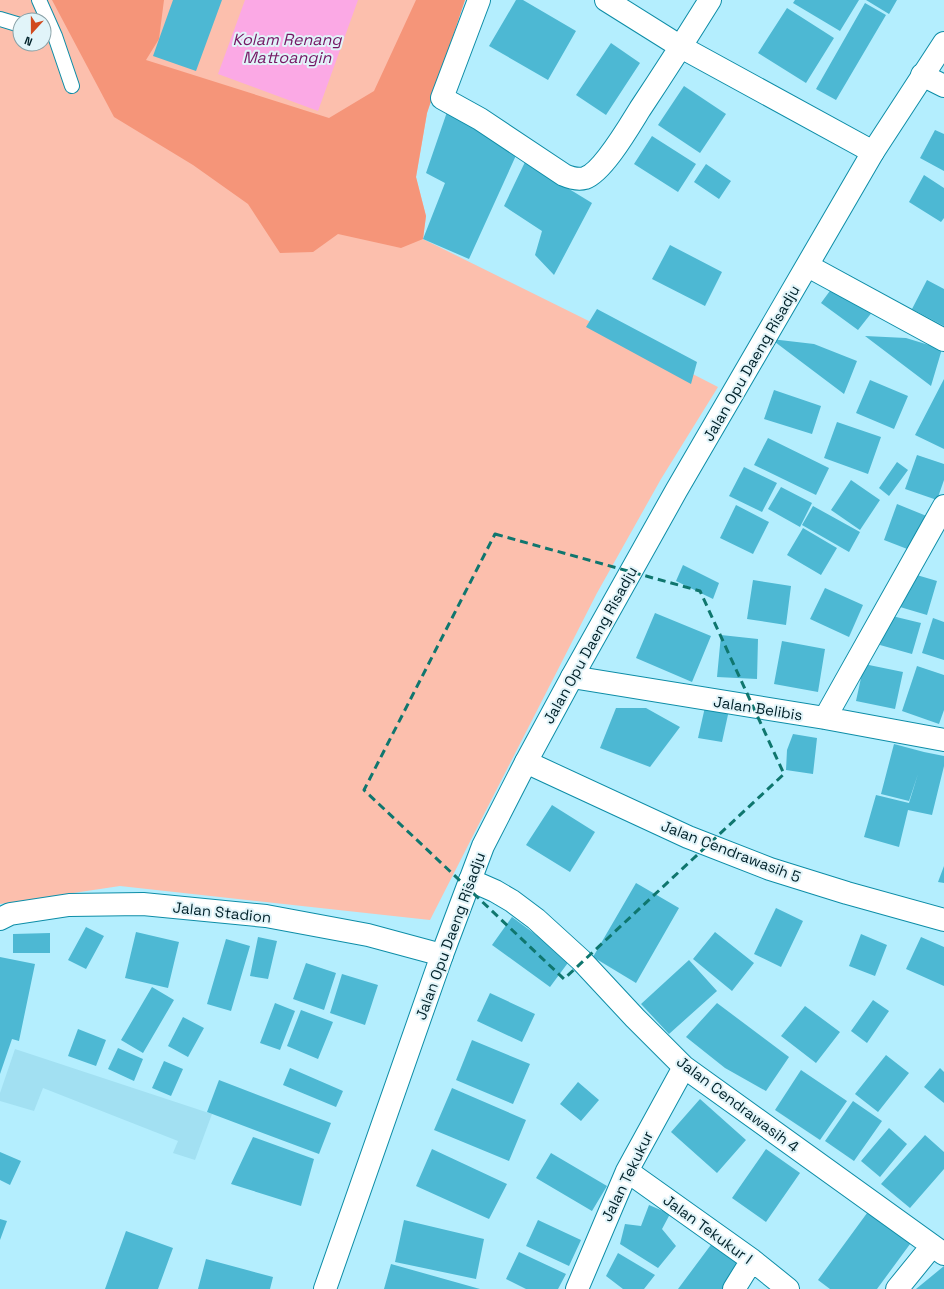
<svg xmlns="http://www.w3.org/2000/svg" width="944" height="1289" font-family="'Space Grotesk',sans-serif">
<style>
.built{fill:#a2e0f2}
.green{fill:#fcbfad;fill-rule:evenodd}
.forest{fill:#f59579}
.water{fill:#fba9e5}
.building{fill:#4db8d3}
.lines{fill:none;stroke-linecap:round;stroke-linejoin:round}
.service-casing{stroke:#0d8da7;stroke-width:16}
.minor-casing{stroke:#0d8da7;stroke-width:24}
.tertiary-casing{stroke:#0d8da7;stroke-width:24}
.secondary-casing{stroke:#0d8da7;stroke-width:24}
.service{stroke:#fff;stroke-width:14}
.minor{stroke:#fff;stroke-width:22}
.tertiary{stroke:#fff;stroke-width:22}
.secondary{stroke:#fff;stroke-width:22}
.marked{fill:none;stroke:#0f766e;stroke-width:3;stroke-dasharray:8 5;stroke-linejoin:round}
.labels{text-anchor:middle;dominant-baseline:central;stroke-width:4;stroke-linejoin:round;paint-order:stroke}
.street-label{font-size:15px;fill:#002129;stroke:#e1f4f9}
.water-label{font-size:16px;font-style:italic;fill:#751764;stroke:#e1f4f9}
</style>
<rect width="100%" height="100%" fill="#b4eefe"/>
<path class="built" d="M 15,1049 L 212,1114 L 195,1160 L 173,1153 L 178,1141 L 43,1088 L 34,1111 L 0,1101 L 0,1093 Z"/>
<path class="green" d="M 0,0 L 465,0 L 427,113 L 416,177 L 426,216 L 423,239 L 603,328 L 718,387 L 661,479 L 597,593 L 430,920 L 120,886 L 0,904 ZM 20,20 L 44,20 L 44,44 L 20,44 Z"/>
<path class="forest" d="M 52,0 L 164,0 L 159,39 L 146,60 L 329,118 L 374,91 L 416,0 L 465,0 L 427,113 L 416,177 L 426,216 L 423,239 L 401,248 L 338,234 L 313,252 L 280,253 L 248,204 L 193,165 L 114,117 Z"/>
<path class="water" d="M 245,0 L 358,0 L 318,111 L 218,74 Z"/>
<path class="building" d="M 173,0 L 222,0 L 196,71 L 153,56 Z
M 516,0 L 523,0 L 576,31 L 548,80 L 489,46 Z
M 795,0 L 859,0 L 840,31 L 793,3 Z
M 866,0 L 897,0 L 889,14 Z
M 865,3 L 886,15 L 836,100 L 816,89 Z
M 787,8 L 834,38 L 806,83 L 758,53 Z
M 611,43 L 640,63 L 606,115 L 576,95 Z
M 684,86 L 726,114 L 700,153 L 658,125 Z
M 447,112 L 518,151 L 469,259 L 423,239 L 445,183 L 426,173 Z
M 935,130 L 944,134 L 944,171 L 920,158 Z
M 652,136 L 696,164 L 678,192 L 634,164 Z
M 525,162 L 592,203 L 554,275 L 535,255 L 542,231 L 504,206 Z
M 706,164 L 731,181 L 719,199 L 694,182 Z
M 924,175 L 944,188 L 944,218 L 941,222 L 909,202 Z
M 670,245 L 722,272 L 705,306 L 652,279 Z
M 927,280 L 944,289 L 944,326 L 912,309 Z
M 835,284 L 873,311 L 858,330 L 821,303 Z
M 597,309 L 697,362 L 691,384 L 586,327 Z
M 865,336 L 906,338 L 942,349 L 931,386 Z
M 771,339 L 814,344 L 857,361 L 844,394 Z
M 944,379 L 944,449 L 915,435 Z
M 870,380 L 908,396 L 894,429 L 856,413 Z
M 774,390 L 821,406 L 812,434 L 764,419 Z
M 837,422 L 881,437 L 868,474 L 824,458 Z
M 768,438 L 829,468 L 816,495 L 754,465 Z
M 917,455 L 944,464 L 944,480 L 937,500 L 905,489 Z
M 897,462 L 908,470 L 889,496 L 879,488 Z
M 744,467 L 777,483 L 762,512 L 729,496 Z
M 851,480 L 880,500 L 860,530 L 831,510 Z
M 781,487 L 812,503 L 800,527 L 768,509 Z
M 897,504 L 929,517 L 915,552 L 884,540 Z
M 736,505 L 769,522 L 753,554 L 720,538 Z
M 813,506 L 860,532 L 849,552 L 802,525 Z
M 803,528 L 837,548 L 821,575 L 787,555 Z
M 683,565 L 719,583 L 713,599 L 676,581 Z
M 910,573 L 937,581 L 927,615 L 900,607 Z
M 753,580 L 791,586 L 786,625 L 747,619 Z
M 825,588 L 863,605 L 849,637 L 810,619 Z
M 655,613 L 711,636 L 692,682 L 636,658 Z
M 888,615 L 921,623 L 912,654 L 880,645 Z
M 933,618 L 944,622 L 944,660 L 922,653 Z
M 721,635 L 758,639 L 757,679 L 717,677 Z
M 782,641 L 825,649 L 818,692 L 774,684 Z
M 864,664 L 903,672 L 895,709 L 856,701 Z
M 917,666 L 944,675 L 944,710 L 939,724 L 902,711 Z
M 705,707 L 729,710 L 722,742 L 698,738 Z
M 616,708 L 646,708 L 680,727 L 650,767 L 600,748 Z
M 793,734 L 817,738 L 813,774 L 786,770 L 787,750 Z
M 894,744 L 924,752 L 944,756 L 944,766 L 932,815 L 908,810 L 899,847 L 864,837 L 876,795 L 909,803 L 918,774 L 909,801 L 881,794 Z
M 552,805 L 595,832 L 570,872 L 526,845 Z
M 944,866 L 944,883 L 938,882 Z
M 636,883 L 679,908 L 636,983 L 593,957 Z
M 776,908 L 803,921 L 781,967 L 754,954 Z
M 512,917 L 570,960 L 550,987 L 492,945 Z
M 86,927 L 104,936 L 86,969 L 68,960 Z
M 136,932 L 179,942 L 168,988 L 125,978 Z
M 715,932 L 754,963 L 732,991 L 693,959 Z
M 50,933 L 50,953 L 13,953 L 13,934 Z
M 861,934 L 887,945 L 875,976 L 849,966 Z
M 258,937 L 277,941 L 268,979 L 250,976 Z
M 921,937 L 944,947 L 944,986 L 906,969 Z
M 226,939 L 250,946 L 231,1011 L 207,1004 Z
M 0,957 L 35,964 L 19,1041 L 12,1039 L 0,1074 Z
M 689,960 L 717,991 L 669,1034 L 641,1004 Z
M 306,963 L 336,973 L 324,1010 L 293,999 Z
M 342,974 L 378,985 L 365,1025 L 330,1013 Z
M 152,987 L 174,1000 L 143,1053 L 121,1040 Z
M 490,993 L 535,1014 L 522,1042 L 477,1021 Z
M 873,1000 L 889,1011 L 867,1043 L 851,1031 Z
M 275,1003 L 295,1011 L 280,1050 L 260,1043 Z
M 717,1003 L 789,1057 L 766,1091 L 725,1068 L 686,1037 Z
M 805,1006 L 840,1032 L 816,1063 L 781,1036 Z
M 301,1010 L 333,1022 L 318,1059 L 287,1046 Z
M 183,1017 L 204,1028 L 188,1057 L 168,1046 Z
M 78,1029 L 106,1040 L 96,1066 L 68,1056 Z
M 472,1040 L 530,1064 L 513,1104 L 456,1080 Z
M 118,1048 L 143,1059 L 134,1081 L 108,1069 Z
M 886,1055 L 909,1073 L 878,1112 L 855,1094 Z
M 164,1061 L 183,1069 L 171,1096 L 152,1088 Z
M 290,1068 L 343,1091 L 336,1107 L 283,1085 Z
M 940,1068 L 944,1072 L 944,1103 L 924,1087 Z
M 801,1070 L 847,1101 L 820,1140 L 775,1110 Z
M 219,1080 L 331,1123 L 319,1154 L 207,1112 Z
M 578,1082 L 599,1100 L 581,1121 L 560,1104 Z
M 452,1088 L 526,1120 L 509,1161 L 434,1130 Z
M 700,1099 L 746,1140 L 717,1173 L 671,1132 Z
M 853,1101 L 882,1121 L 854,1161 L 825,1141 Z
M 889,1128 L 907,1144 L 880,1177 L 861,1161 Z
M 925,1135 L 944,1152 L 944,1169 L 910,1208 L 881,1184 Z
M 253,1137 L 314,1159 L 301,1206 L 231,1184 Z
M 432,1149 L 507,1184 L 489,1219 L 416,1186 Z
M 766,1149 L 800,1173 L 766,1222 L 732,1198 Z
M 0,1152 L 21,1161 L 10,1185 L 0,1180 Z
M 551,1153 L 607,1186 L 592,1211 L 536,1178 Z
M 649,1205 L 670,1214 L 662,1229 L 676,1246 L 658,1268 L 620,1244 L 625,1224 L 641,1226 Z
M 870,1209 L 913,1240 L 877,1289 L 830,1289 L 818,1280 Z
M 0,1219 L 7,1221 L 0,1240 Z
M 404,1220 L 484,1239 L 476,1279 L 395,1262 Z
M 538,1220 L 581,1240 L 569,1266 L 526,1246 Z
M 126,1231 L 173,1248 L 158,1289 L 105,1289 Z
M 716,1238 L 742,1257 L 722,1289 L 678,1289 Z
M 519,1252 L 566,1274 L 558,1289 L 526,1289 L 506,1279 Z
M 618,1253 L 655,1275 L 644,1289 L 623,1289 L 606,1276 Z
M 206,1259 L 273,1277 L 270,1289 L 198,1289 Z
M 391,1264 L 480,1289 L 384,1289 Z
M 944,1266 L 944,1289 L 916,1289 Z"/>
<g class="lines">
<defs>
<path id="service" d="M 39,0 L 55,36 L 72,86
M 0,19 L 20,25"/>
<path id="minor" d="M 479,0 L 442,98 L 480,119 L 564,175 C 571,178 578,180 585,178 C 603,172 630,125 640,109 C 664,73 687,37 710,0
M 606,0 L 681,47 L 873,152
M 922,75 L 944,86
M 808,266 L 944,340
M 572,677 L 825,718 L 944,740
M 825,718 L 944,506
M 526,762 L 688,837 L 770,869 L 847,893 L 944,920
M 470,880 L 495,891 L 512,901 L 536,919 L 581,960 L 635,1018 L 684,1067 L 944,1254
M 627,1171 L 752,1260 L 788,1289
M 577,1289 L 627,1171 L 684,1067
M 734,1289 L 752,1260
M 897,1289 L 932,1246"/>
<path id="tertiary" d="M 0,919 L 10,914 L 69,905 L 143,904 L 266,916 L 368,935 L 442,955"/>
<path id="secondary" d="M 325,1289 L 442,955 L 483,846 L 526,762 L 572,677 L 676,491 L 873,152 L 944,43"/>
</defs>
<use href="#service" class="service-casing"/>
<use href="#minor" class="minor-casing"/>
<use href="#tertiary" class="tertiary-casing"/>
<use href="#secondary" class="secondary-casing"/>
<use href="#service" class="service"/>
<use href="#minor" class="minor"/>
<use href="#tertiary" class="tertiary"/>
<use href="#secondary" class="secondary"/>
</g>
<path class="marked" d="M 495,534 L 700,591 L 784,774 L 564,979 L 364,790 Z"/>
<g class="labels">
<g class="street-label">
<text transform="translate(751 363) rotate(-60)">Jalan Opu Daeng Risadju</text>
<text transform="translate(590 645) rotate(-61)">Jalan Opu Daeng Risadju</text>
<text transform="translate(758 708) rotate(9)">Jalan Belibis</text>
<text transform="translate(731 851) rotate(21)">Jalan Cendrawasih 5</text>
<text transform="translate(222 912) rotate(6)">Jalan Stadion</text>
<text transform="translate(450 936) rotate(-70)">Jalan Opu Daeng Risadju</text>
<text transform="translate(738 1104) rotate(37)">Jalan Cendrawasih 4</text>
<text transform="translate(627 1176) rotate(-64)">Jalan Tekukur</text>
<text transform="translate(708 1229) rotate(36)">Jalan Tekukur I</text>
</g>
<g class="water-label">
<text x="287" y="39">Kolam Renang<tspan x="287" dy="18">Mattoangin</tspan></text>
</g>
</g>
<g transform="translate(32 32) rotate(201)"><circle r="19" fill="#e1f4f9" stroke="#87a0a6"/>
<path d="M0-3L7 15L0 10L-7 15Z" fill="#d1491d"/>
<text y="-6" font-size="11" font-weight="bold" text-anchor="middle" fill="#002129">N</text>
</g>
</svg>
